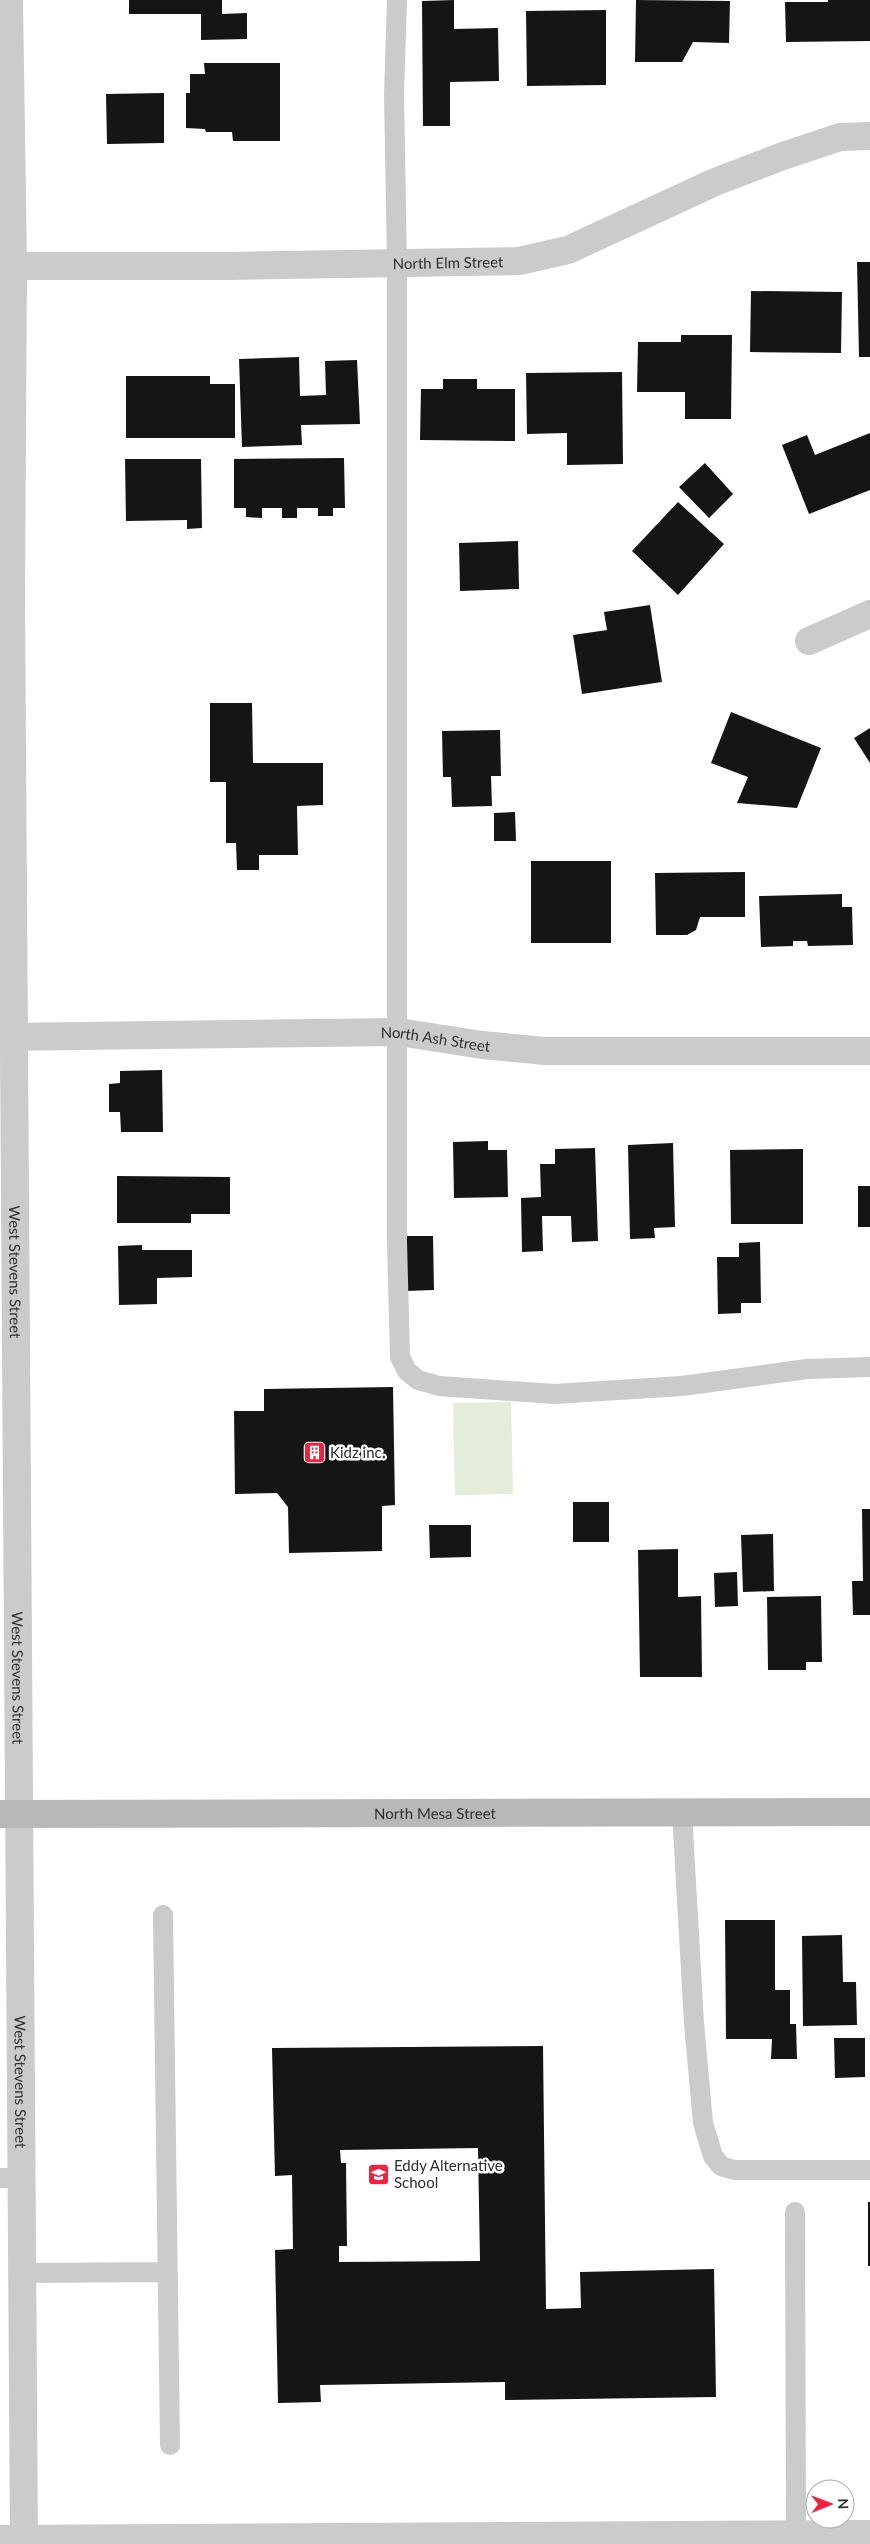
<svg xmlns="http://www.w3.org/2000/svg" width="870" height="2544" font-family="Lato,sans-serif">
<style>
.green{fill:#e5ecda}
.building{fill:#151515;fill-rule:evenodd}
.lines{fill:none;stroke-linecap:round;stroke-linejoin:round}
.lane{stroke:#cbcbcb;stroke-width:20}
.street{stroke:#cbcbcb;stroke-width:28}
.secondary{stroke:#b8b8b8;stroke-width:28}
.labels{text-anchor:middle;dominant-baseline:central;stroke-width:5;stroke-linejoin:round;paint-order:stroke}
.street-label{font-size:15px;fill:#2e2e2e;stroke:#fff}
.poi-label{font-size:15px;fill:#2e2e2e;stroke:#fff;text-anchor:start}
</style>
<rect width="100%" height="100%" fill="#fff"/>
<path class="green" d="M 511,1402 L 513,1494 L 455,1495 L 453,1403 Z"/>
<path class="building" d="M 129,0 L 222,0 L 222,14 L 247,13 L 247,39 L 201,40 L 201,14 L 129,14 Z
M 454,0 L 454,29 L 498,28 L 499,81 L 450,82 L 450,126 L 423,126 L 422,1 Z
M 636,0 L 730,1 L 729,43 L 693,42 L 682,62 L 635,62 Z
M 828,0 L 870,0 L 870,41 L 786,42 L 785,2 L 828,2 Z
M 606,10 L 606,85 L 527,86 L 526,11 Z
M 204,63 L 280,63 L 280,141 L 233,141 L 232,132 L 206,132 L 205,129 L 186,128 L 186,93 L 190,93 L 190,74 L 205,74 Z
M 164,93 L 164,143 L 107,144 L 106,94 Z
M 857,262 L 870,262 L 870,357 L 859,357 Z
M 751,291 L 842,292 L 841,353 L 750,352 Z
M 681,335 L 732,335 L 731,419 L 685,419 L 685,392 L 637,392 L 638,342 L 681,342 Z
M 299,357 L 300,396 L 326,395 L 325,361 L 357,360 L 360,424 L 301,425 L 302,445 L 242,447 L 239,359 Z
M 622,372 L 623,464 L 567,465 L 567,433 L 527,434 L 526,373 Z
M 126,376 L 210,376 L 210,384 L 235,384 L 235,438 L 126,438 Z
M 443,379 L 477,379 L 477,389 L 515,389 L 515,441 L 420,440 L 421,389 L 443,389 Z
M 870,433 L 870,490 L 809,514 L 782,445 L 807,435 L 815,455 Z
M 344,458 L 345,508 L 333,508 L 333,516 L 318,516 L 318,508 L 297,508 L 297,518 L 282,518 L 282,508 L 262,508 L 262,518 L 246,517 L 246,508 L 234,508 L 234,459 Z
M 125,459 L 201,459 L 202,528 L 187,529 L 187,520 L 126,521 Z
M 705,463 L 733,494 L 709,518 L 679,487 Z
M 678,502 L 724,544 L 678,595 L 632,551 Z
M 518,541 L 519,589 L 460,591 L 459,543 Z
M 650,605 L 662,682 L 582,694 L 573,635 L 607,630 L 604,612 Z
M 210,703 L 252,703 L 253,763 L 323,763 L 323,805 L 297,806 L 298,855 L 259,855 L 259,870 L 237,870 L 236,843 L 226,843 L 226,782 L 210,782 Z
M 731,712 L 821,748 L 797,808 L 737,803 L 748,777 L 711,763 Z
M 870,728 L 870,763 L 854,738 Z
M 500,730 L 501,776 L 491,776 L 492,806 L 452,807 L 451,777 L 443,777 L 442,731 Z
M 515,812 L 516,841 L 494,841 L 494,813 Z
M 531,861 L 611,861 L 611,943 L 531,943 Z
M 745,872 L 745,917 L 700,917 L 696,930 L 687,935 L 656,935 L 655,873 Z
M 842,894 L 842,907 L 852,907 L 853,945 L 808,946 L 807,941 L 793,941 L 793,946 L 761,947 L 759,896 Z
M 162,1070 L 163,1132 L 121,1132 L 120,1112 L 109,1112 L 109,1084 L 120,1083 L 120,1071 Z
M 488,1141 L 488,1150 L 507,1150 L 508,1197 L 454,1198 L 453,1142 Z
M 673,1143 L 675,1227 L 654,1228 L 655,1238 L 630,1239 L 628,1145 Z
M 595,1148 L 598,1241 L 572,1242 L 571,1216 L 542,1216 L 543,1251 L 522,1252 L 521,1198 L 541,1197 L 540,1164 L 555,1164 L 555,1149 Z
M 803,1149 L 803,1224 L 731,1224 L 730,1150 Z
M 117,1176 L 230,1177 L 230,1214 L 191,1214 L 191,1223 L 117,1223 Z
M 858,1186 L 870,1186 L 870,1227 L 858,1227 Z
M 405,1236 L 433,1236 L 434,1290 L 406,1291 Z
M 760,1242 L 761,1303 L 741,1303 L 741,1313 L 718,1314 L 717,1257 L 739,1257 L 739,1243 Z
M 142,1245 L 142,1250 L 192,1250 L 192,1277 L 157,1278 L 157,1304 L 119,1305 L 118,1246 Z
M 393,1387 L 395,1505 L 382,1506 L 382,1551 L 289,1553 L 288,1507 L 277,1493 L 235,1494 L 234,1411 L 264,1411 L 264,1389 Z
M 573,1502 L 609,1502 L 609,1542 L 573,1542 Z
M 862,1509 L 870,1509 L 870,1615 L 853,1615 L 852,1581 L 863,1581 Z
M 429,1525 L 471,1525 L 471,1557 L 430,1558 Z
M 773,1534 L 774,1591 L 743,1592 L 741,1535 Z
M 678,1549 L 678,1597 L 701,1596 L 702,1677 L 640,1677 L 638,1550 Z
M 737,1572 L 738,1606 L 715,1607 L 714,1573 Z
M 821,1596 L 822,1662 L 806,1662 L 806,1670 L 768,1670 L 767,1597 Z
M 725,1920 L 775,1920 L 775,1990 L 790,1990 L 790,2024 L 796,2024 L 797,2059 L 771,2059 L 772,2039 L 726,2039 Z
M 842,1935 L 843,1982 L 856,1982 L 857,2025 L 803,2026 L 802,1936 Z
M 834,2038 L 865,2038 L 865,2077 L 835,2078 Z
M 543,2046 L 546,2309 L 581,2308 L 580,2272 L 714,2269 L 716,2397 L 505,2400 L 505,2382 L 320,2385 L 321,2402 L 278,2403 L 275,2250 L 293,2249 L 292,2175 L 275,2176 L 272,2048 ZM 478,2148 L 480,2261 L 339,2262 L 339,2246 L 347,2246 L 346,2163 L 341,2163 L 340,2150 Z
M 868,2202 L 870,2202 L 870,2266 L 868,2266 Z"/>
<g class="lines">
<path class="lane" d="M 397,0 L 394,94 L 397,264 L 397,1242 L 400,1357 L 407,1371 L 418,1380 L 439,1386 L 554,1394 L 682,1386 L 807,1369 L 870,1367
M 682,1812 L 694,2023 L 703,2123 L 713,2156 L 721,2166 L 734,2170 L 870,2170
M 163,1915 L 170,2445
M 0,2178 L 21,2178
M 795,2212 L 796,2534
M 22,2273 L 168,2272"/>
<g class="street">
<path id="s1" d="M 9,0 L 13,266 L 11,598 L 24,2544"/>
<path id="s2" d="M 0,266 L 230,266 L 519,261 L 568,250 L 715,182 L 783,156 L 840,137 L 870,136"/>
<path d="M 809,641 L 870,614"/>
<path id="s3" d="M 0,1037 L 399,1032 L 482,1045 L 545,1051 L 870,1051"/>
<path d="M 0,2539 L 870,2534"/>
</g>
<path class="secondary" id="s4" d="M 0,1814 L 870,1812"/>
</g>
<defs>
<symbol id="building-square" viewBox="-11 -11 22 22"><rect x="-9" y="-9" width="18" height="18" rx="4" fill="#f3213f" stroke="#fff"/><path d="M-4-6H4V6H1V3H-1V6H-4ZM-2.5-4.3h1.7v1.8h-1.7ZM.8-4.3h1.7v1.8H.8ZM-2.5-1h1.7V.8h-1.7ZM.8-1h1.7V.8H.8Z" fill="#fff"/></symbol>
<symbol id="school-square" viewBox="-11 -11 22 22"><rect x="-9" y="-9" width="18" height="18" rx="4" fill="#f3213f" stroke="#fff"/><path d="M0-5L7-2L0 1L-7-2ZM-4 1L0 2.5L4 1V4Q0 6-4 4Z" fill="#fff"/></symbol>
</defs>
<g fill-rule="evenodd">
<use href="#building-square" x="302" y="1440" width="25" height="25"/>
<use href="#school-square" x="366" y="2162" width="25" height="25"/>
</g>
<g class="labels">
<g class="street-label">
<text stroke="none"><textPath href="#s2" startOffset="448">North Elm Street</textPath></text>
<text stroke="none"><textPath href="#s3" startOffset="436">North Ash Street</textPath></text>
<text stroke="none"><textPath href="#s1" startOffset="1272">West Stevens Street</textPath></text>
<text stroke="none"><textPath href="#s1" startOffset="1678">West Stevens Street</textPath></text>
<text stroke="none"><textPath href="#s4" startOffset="435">North Mesa Street</textPath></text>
<text stroke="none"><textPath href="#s1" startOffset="2082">West Stevens Street</textPath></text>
</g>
<g class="poi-label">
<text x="330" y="1452">Kidz inc.</text>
<text x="394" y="2165">Eddy Alternative<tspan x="394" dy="17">School</tspan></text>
</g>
</g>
<g transform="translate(830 2504) rotate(89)"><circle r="24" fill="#ffffff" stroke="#ababab"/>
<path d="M0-4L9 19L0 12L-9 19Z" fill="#f3213f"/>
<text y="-8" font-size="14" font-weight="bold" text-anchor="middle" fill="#2e2e2e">N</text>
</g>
</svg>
